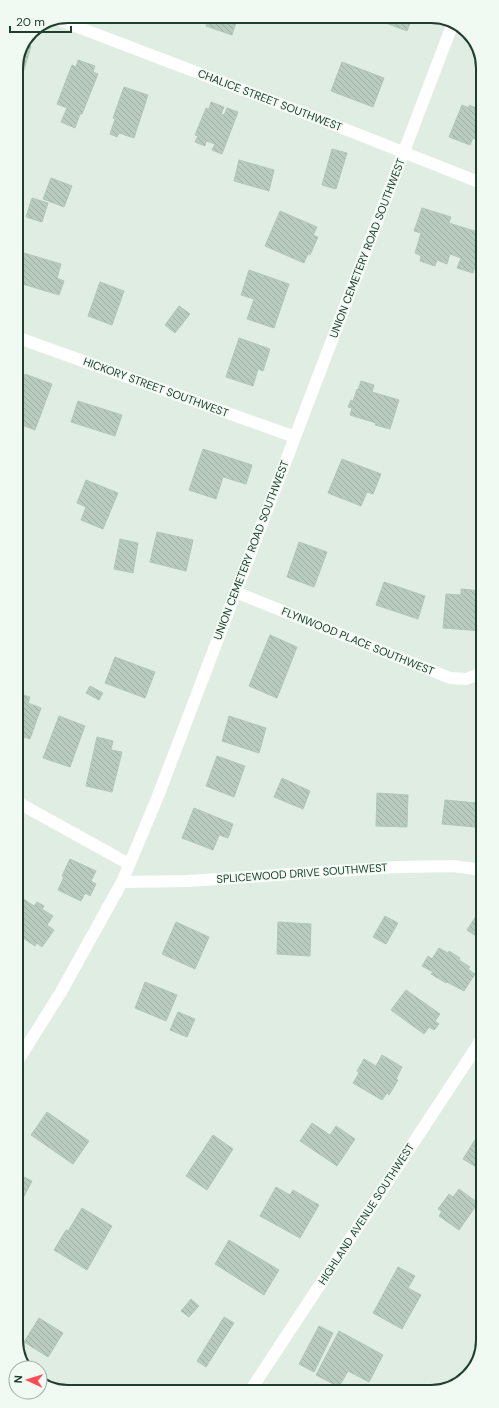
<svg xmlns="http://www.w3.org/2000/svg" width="499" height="1408" font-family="'DM Sans',sans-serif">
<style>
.building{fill:url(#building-back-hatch);stroke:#b2c7b8}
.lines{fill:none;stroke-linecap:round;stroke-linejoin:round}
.minor{stroke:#fff;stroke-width:12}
.labels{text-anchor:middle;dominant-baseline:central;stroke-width:3;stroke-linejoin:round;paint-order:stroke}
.street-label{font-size:11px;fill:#1f402d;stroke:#f1f9f3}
.rim{fill:none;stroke:#1f402d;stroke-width:2}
</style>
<defs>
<pattern id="building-back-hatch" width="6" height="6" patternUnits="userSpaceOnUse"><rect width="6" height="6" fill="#b8cbbe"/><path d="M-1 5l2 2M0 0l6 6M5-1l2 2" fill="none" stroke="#9eafa4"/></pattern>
</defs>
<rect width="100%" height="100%" fill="#e0ede3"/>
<path class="building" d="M 210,16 L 238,16 L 232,35 L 206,26 Z
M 367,16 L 413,16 L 407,31 Z
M 26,44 L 31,46 L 16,97 L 16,65 Z
M 78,60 L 95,66 L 93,72 L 98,74 L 82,114 L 80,114 L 75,128 L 61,122 L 67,108 L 57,104 L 72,65 L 76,67 Z
M 342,62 L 384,78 L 373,107 L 331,91 Z
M 124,87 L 148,95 L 134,138 L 119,133 L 117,137 L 110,134 L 115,119 L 113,118 Z
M 211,102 L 224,107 L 221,114 L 224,115 L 227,108 L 238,112 L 222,154 L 212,150 L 215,144 L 206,141 L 205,146 L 195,142 L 198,136 L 195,135 L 206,108 L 209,109 Z
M 462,105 L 469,108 L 469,105 L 481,110 L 481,142 L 473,138 L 470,145 L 449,137 Z
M 332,149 L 347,153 L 336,189 L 322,185 Z
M 239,160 L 274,170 L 269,191 L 234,181 Z
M 51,178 L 72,186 L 64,207 L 43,199 Z
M 32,198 L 48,203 L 42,222 L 26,217 Z
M 422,208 L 451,217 L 449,223 L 481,233 L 481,247 L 473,273 L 457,268 L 461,258 L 450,254 L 447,264 L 437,260 L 435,266 L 420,261 L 421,256 L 415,253 L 421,233 L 414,231 Z
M 280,211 L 317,227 L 313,235 L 318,237 L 310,255 L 308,254 L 304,263 L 265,246 Z
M 24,253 L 61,264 L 57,278 L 64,281 L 59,295 L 16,282 L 16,277 Z
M 249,270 L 289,284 L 274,328 L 247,319 L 254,299 L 241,295 Z
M 100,282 L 124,291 L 112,325 L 88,316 Z
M 179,306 L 190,314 L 175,333 L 165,325 Z
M 239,338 L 270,349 L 263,371 L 258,369 L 253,386 L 226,377 Z
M 25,374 L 52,384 L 35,430 L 17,423 L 17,396 Z
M 361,381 L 374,385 L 372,392 L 399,400 L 390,429 L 375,425 L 376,423 L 350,415 L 352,408 L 348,407 L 351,400 L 353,401 L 357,389 L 358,390 Z
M 78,401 L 122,415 L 115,436 L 71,422 Z
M 203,449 L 252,465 L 246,484 L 223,477 L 216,499 L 189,490 Z
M 342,459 L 381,474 L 373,494 L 367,492 L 361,506 L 328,493 Z
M 86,480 L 118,493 L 103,529 L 81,520 L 86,507 L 77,503 Z
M 157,532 L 193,540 L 186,571 L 150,562 Z
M 120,539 L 138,543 L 133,573 L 114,569 Z
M 299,542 L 327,552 L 314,587 L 287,577 Z
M 384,582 L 425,596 L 418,619 L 376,605 Z
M 461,589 L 482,591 L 482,631 L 443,628 L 446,594 L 461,595 Z
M 270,635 L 297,647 L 277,698 L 249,686 Z
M 115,657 L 155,672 L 145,698 L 105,683 Z
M 90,686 L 103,693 L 99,700 L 86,693 Z
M 17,693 L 30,697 L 28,703 L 41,708 L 30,739 L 17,735 Z
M 59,716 L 85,726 L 70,767 L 43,758 Z
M 229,716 L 266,728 L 259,753 L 222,741 Z
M 97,737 L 113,741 L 111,750 L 122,752 L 112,792 L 86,786 Z
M 217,756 L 245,766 L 234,797 L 206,786 Z
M 282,778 L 310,791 L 303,809 L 274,797 Z
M 377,793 L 408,795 L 407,827 L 376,826 Z
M 445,800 L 477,803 L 475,827 L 442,824 Z
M 194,808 L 233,824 L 228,838 L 219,835 L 213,850 L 182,838 Z
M 70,859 L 96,871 L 91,881 L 96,884 L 90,896 L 85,893 L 81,901 L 58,890 L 64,877 L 62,876 Z
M 19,896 L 34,906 L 37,902 L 44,906 L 42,909 L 53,916 L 47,925 L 54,930 L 42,947 L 37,943 L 35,946 L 17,934 L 17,899 Z
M 482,907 L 482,940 L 467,930 Z
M 385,916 L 398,923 L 386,944 L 373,937 Z
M 176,922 L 209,937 L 195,969 L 162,954 Z
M 278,922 L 311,924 L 310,956 L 277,954 Z
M 439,948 L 448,953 L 449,951 L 460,958 L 459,960 L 470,967 L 468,969 L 475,974 L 464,991 L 447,982 L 446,983 L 431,974 L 433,972 L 422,966 L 428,956 L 432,959 Z
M 145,982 L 177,995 L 166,1021 L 135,1008 Z
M 406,990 L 440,1014 L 435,1021 L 439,1024 L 434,1030 L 429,1027 L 424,1034 L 391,1010 Z
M 178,1012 L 195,1019 L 187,1037 L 170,1030 Z
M 382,1055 L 402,1067 L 396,1079 L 398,1080 L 389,1095 L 387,1093 L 382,1100 L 353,1083 L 359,1073 L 357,1071 L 364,1059 L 376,1066 Z
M 47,1112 L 89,1141 L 73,1164 L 31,1135 Z
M 312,1123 L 330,1135 L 336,1126 L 355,1139 L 337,1166 L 300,1141 Z
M 213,1135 L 233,1149 L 207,1190 L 186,1176 Z
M 478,1135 L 483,1138 L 483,1171 L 463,1159 Z
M 18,1174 L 32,1181 L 18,1208 Z
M 276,1187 L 290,1195 L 293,1190 L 319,1205 L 300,1238 L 260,1216 Z
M 459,1189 L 478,1203 L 459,1230 L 439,1216 L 442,1211 L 438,1209 L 449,1194 L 453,1197 Z
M 82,1208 L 112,1226 L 87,1270 L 54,1250 L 66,1230 L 68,1231 Z
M 229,1240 L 279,1270 L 264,1295 L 215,1264 Z
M 398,1267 L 415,1276 L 408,1288 L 421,1295 L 402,1329 L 373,1313 Z
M 191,1299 L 199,1306 L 189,1317 L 181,1311 Z
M 224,1317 L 234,1323 L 206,1367 L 197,1361 Z
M 39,1318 L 63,1333 L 48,1357 L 24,1342 Z
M 319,1326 L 333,1333 L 314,1372 L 299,1364 Z
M 339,1331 L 383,1355 L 369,1382 L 348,1371 L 339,1387 L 316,1375 Z"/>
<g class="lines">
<path class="minor" d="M 59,20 L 317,118 L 481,183
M 16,337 L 295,437
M 235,592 L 450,678 L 466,679 L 482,673
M 17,802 L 129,864
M 122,882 L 188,881 L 397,867 L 453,866 L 482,870
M 17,1062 L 61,992 L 122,882 L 158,796 L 453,23
M 250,1391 L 483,1037"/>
</g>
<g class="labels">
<g class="street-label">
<text transform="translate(270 100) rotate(21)">CHALICE STREET SOUTHWEST</text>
<text transform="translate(367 248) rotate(-69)">UNION CEMETERY ROAD SOUTHWEST</text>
<text transform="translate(156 387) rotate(20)">HICKORY STREET SOUTHWEST</text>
<text transform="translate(251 550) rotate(-69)">UNION CEMETERY ROAD SOUTHWEST</text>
<text transform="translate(358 641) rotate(22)">FLYNWOOD PLACE SOUTHWEST</text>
<text transform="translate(302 873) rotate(-4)">SPLICEWOOD DRIVE SOUTHWEST</text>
<text transform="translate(366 1214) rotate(-57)">HIGHLAND AVENUE SOUTHWEST</text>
</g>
</g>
<path d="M0 0H499V1408H0ZM68 23H431A45 45 0 0 1 476 68V1340A45 45 0 0 1 431 1385H68A45 45 0 0 1 23 1340V68A45 45 0 0 1 68 23Z" fill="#f1f9f3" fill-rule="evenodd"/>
<path class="rim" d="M68 23H431A45 45 0 0 1 476 68V1340A45 45 0 0 1 431 1385H68A45 45 0 0 1 23 1340V68A45 45 0 0 1 68 23Z"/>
<g transform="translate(28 1380) rotate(274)"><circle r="19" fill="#f1f9f3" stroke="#9dafa4"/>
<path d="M0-3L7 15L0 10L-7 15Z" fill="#ff4c57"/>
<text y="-6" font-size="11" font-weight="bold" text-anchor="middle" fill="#1f402d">N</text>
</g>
<path d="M10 26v6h61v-6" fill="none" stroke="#1f402d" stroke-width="2"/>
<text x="16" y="26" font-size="12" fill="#1f402d" stroke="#f1f9f3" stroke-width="3" paint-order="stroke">20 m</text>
</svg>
